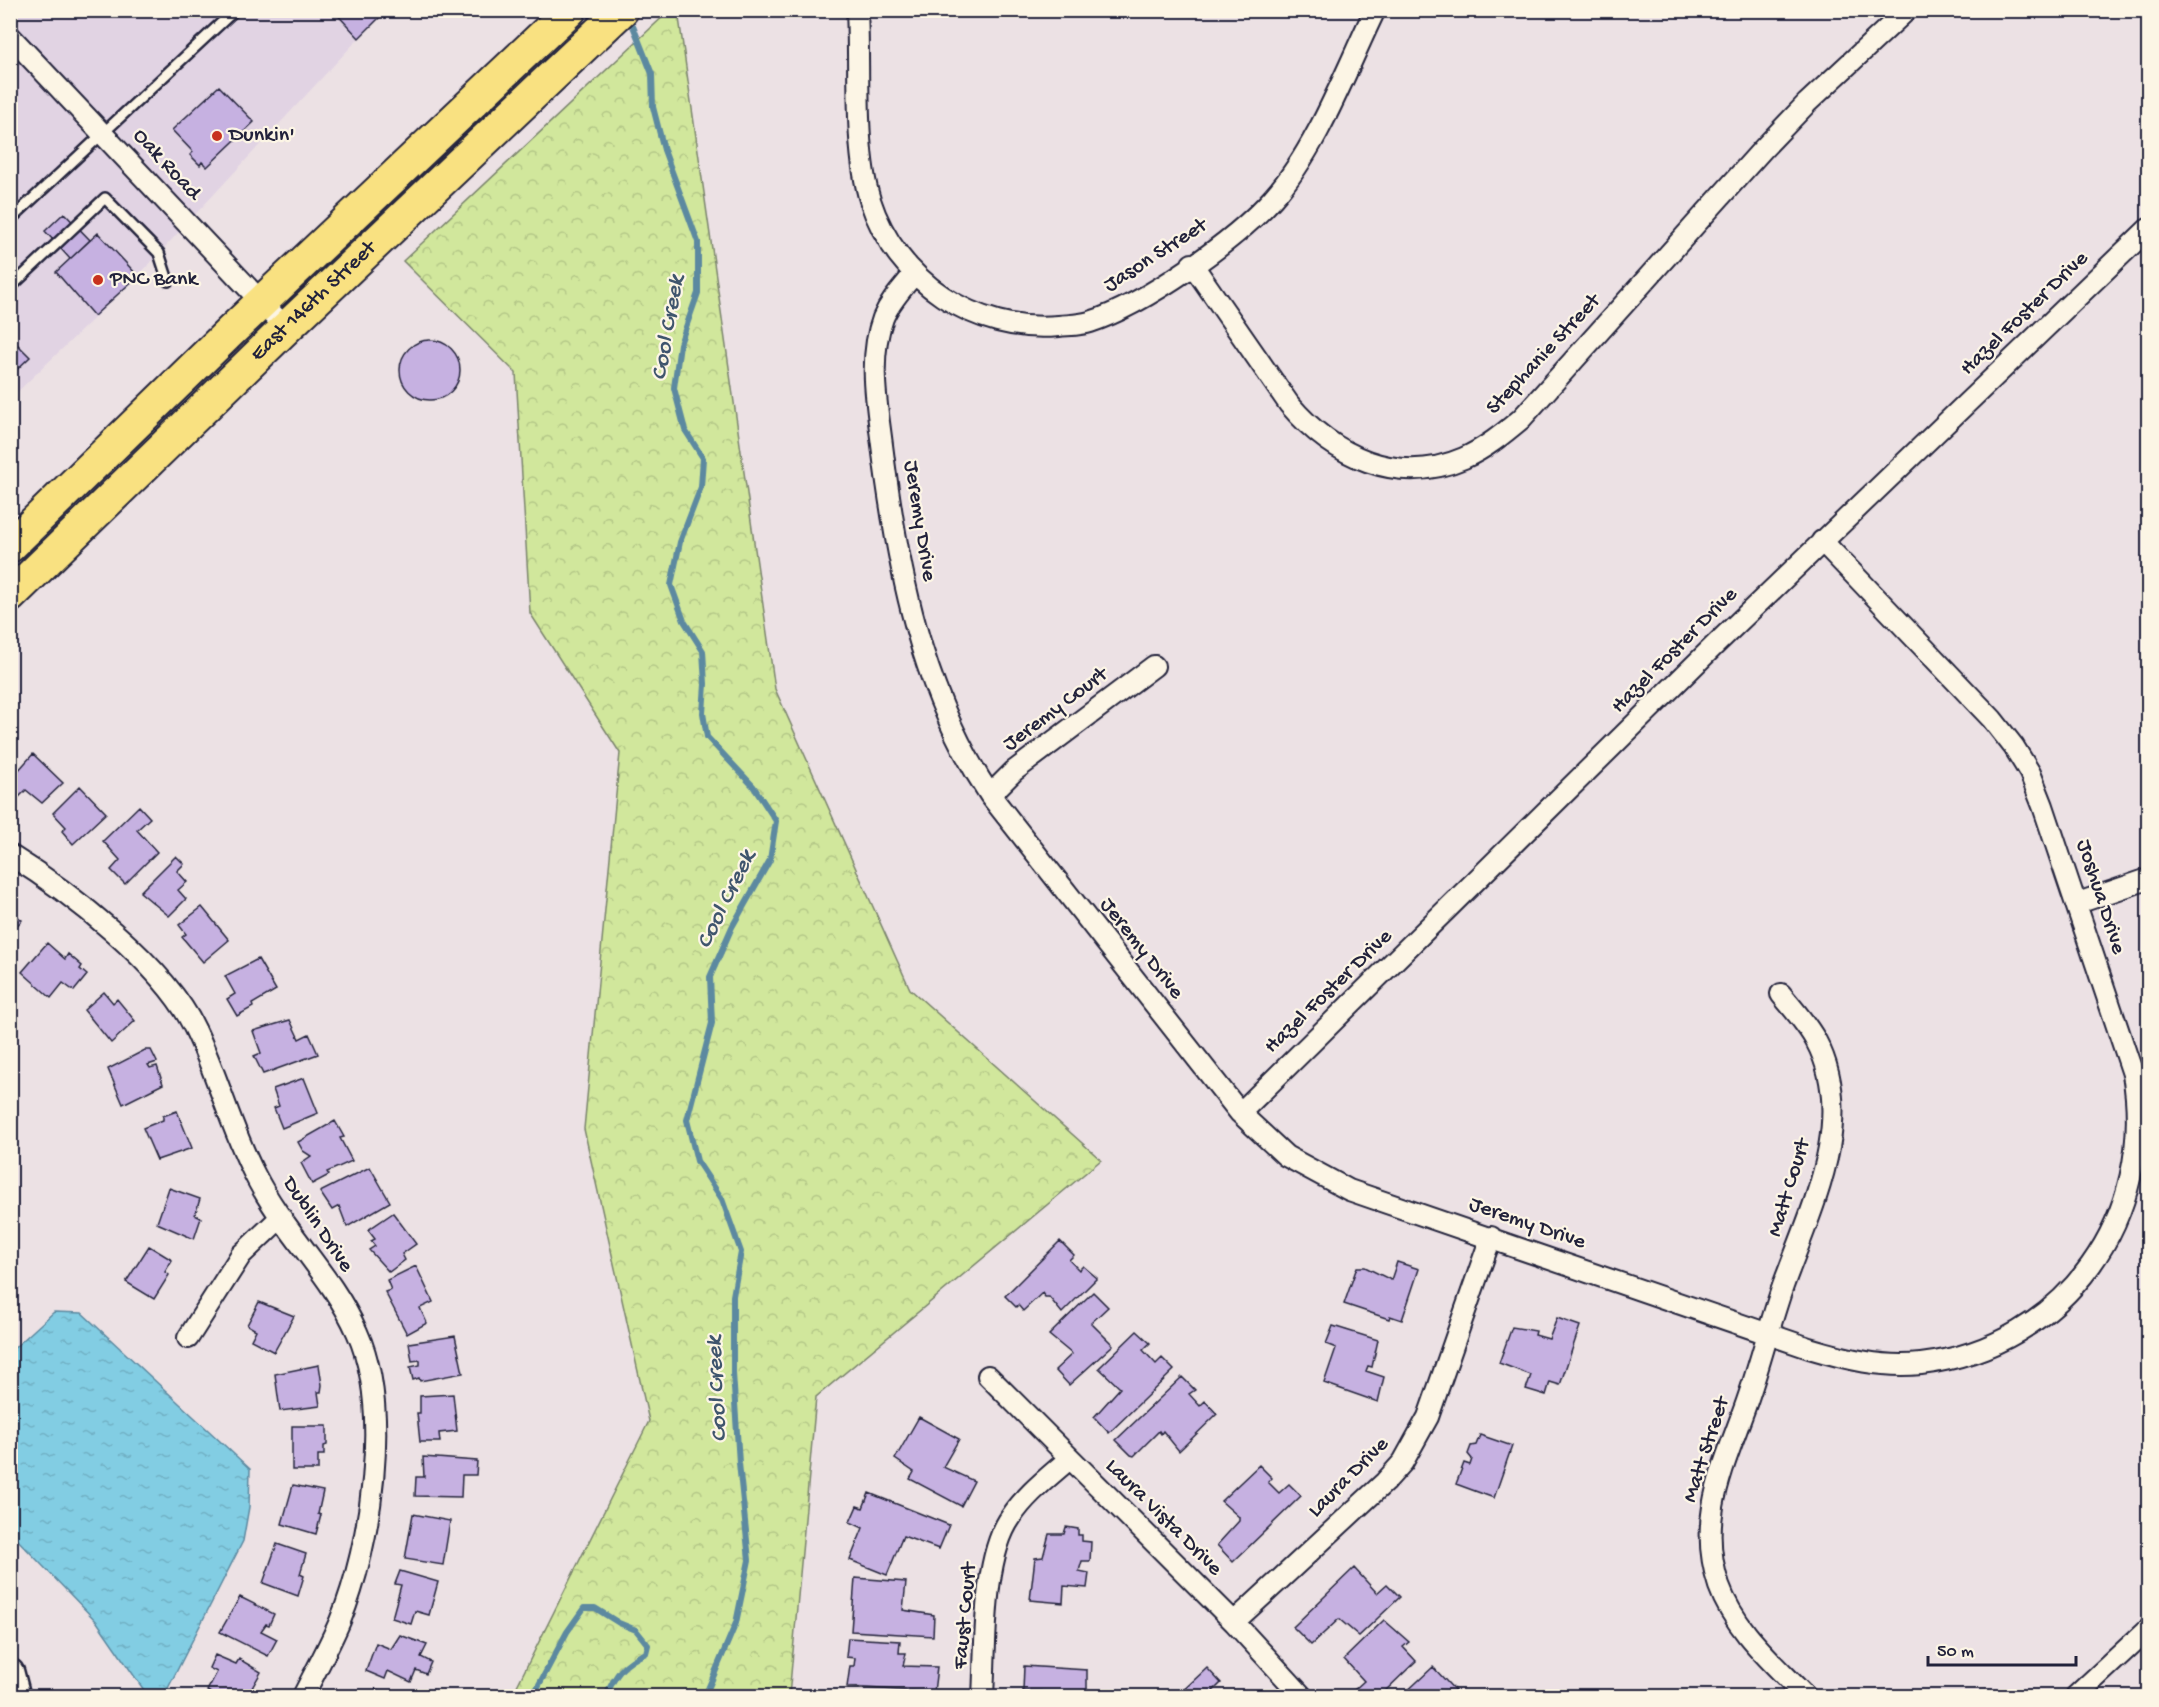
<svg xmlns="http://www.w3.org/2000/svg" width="2159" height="1707" font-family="'Gochi Hand',sans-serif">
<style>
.built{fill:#e1d3e3}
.forest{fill:url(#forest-crowns);stroke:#7a846c;stroke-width:1.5}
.water{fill:url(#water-ripples);stroke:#5c89a0;stroke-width:1.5}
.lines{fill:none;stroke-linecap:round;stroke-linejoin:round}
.stream{stroke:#5c89a0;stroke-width:6}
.building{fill:#c6b1e1;stroke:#22223b;stroke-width:1.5}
.lane-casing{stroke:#22223b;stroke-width:14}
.street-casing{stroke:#22223b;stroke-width:24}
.secondary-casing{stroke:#22223b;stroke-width:32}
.primary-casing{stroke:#22223b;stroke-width:36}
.lane{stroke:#fcf5e5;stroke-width:9}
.street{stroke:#fcf5e5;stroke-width:20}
.secondary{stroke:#fcf5e5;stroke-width:27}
.primary{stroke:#f9e181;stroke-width:32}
.poi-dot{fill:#c8321e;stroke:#fcf5e5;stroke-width:2}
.labels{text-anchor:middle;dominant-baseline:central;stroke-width:4.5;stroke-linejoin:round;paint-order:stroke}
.poi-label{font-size:22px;fill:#22223b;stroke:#fcf5e5;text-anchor:start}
.street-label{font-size:22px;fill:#22223b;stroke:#fcf5e5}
.water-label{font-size:24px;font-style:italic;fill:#3f556d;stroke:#fcf5e5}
</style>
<defs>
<pattern id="forest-crowns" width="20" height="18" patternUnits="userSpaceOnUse" patternTransform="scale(1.5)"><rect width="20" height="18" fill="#d1e79c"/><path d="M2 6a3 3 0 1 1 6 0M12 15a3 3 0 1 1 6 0" fill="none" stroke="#b3c687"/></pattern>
<pattern id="water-ripples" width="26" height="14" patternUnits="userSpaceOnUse" patternTransform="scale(1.5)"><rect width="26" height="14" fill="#82cde3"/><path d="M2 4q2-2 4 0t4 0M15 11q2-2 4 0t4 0" fill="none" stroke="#70b0c4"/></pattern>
</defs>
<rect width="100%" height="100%" fill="#ece1e4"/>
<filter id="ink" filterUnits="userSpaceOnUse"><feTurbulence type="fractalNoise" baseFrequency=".0167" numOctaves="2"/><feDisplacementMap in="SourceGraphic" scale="12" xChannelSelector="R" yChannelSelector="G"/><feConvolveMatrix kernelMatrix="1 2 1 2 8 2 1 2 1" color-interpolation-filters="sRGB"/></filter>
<g filter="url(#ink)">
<path class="built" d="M 11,11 L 387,11 L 359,38 L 138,276 L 11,398 Z"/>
<path class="forest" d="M 669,11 L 678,11 L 775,689 L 910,989 L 1101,1160 L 816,1397 L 789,1696 L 512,1696 L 649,1421 L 584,1129 L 620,753 L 530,613 L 516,373 L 403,261 Z"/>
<path class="water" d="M 54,1312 L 82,1313 L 250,1469 L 249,1507 L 243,1541 L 164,1696 L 148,1696 L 97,1622 L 11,1533 L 11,1351 Z"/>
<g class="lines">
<path class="stream" d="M 629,16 L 652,74 L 653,107 L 664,150 L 698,242 L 698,293 L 680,344 L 674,388 L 685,430 L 703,458 L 701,487 L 680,542 L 671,585 L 684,621 L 703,651 L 705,684 L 703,713 L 707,737 L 753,786 L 776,821 L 770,860 L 732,927 L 710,977 L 712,1023 L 687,1120 L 697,1161 L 722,1199 L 741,1252 L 733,1296 L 733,1373 L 739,1463 L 749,1560 L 736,1623 L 705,1696
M 533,1696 L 567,1632 L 584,1608 L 595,1608 L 619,1623 L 636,1630 L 648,1645 L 646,1653 C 623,1663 615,1675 606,1696"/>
</g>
<path class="building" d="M 333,10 L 387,10 L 359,38 Z
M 219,86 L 254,122 L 207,167 L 202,162 L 200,165 L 190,155 L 193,152 L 172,130 Z
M 64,213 L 90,240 L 70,259 L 45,231 Z
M 98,233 L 138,276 L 94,316 L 56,272 Z
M 10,337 L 30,357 L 10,376 Z
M400 370a30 30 0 1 1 60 0a30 30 0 1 1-60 0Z
M 33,754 L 63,783 L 42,803 L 26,790 L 15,801 L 10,797 L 10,766 L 17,772 Z
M 80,786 L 106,813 L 73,844 L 62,831 L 66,827 L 53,813 Z
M 139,806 L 150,818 L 137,830 L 157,852 L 125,884 L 111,870 L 120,860 L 103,841 Z
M 176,856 L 184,864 L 177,871 L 187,882 L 178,890 L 186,899 L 169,916 L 140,892 Z
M 202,907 L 229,940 L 203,962 L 182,937 L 186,934 L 179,925 Z
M 10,910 L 22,920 L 10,933 Z
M 47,943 L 65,959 L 68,954 L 82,966 L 80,969 L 87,975 L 74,991 L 63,983 L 51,998 L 22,972 Z
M 258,959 L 276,990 L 252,1004 L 253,1007 L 237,1016 L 227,999 L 235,994 L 225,976 Z
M 104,992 L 113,1003 L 117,999 L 135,1021 L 111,1043 L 84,1010 Z
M 290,1020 L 299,1039 L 309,1034 L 318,1054 L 263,1074 L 254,1056 L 261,1053 L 253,1031 Z
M 145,1050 L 151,1050 L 157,1062 L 148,1065 L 150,1068 L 157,1066 L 163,1084 L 123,1104 L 108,1069 Z
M 304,1078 L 318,1113 L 282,1128 L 274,1108 L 279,1106 L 273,1089 Z
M 177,1111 L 192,1148 L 157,1160 L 143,1128 L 163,1120 L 163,1116 Z
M 335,1121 L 344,1137 L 340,1138 L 352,1161 L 327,1172 L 329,1175 L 312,1184 L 301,1163 L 311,1156 L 303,1151 L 298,1142 Z
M 370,1167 L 390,1202 L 347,1227 L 339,1206 L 332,1210 L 320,1192 Z
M 169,1188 L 200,1199 L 195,1215 L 201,1218 L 194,1239 L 157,1223 Z
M 393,1213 L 416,1244 L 402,1254 L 405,1260 L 389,1272 L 369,1250 L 375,1246 L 371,1241 L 375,1239 L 368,1230 Z
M 1060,1241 L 1074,1255 L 1069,1260 L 1079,1270 L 1083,1266 L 1097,1278 L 1062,1313 L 1049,1297 L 1045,1297 L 1042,1293 L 1023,1311 L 1018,1305 L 1016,1307 L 1005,1296 Z
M 149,1246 L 172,1260 L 165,1272 L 169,1275 L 154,1299 L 126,1282 Z
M 1397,1262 L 1419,1269 L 1402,1320 L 1390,1316 L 1389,1319 L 1344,1304 L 1357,1267 L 1365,1267 L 1391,1280 Z
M 416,1266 L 433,1302 L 420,1308 L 427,1323 L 407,1334 L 385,1292 L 391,1290 L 387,1280 Z
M 1093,1292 L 1108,1307 L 1091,1323 L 1113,1345 L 1069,1385 L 1055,1370 L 1072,1354 L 1049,1335 Z
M 259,1302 L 294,1316 L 274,1352 L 251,1340 L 256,1330 L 247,1325 Z
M 1557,1318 L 1580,1326 L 1560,1385 L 1550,1382 L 1546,1395 L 1526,1389 L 1531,1375 L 1499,1363 L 1512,1327 L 1536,1331 L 1535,1335 L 1549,1339 Z
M 1333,1326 L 1378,1340 L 1372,1367 L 1368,1366 L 1366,1371 L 1384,1377 L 1378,1402 L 1324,1383 L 1336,1348 L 1326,1344 Z
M 1137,1331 L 1150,1343 L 1143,1350 L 1156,1364 L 1162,1358 L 1174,1370 L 1109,1433 L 1094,1417 L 1120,1388 L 1099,1368 Z
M 455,1336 L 463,1373 L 420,1381 L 419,1378 L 413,1380 L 410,1367 L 420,1365 L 420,1360 L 412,1361 L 409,1343 Z
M 319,1365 L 322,1385 L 321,1392 L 318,1392 L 320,1406 L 280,1411 L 275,1374 Z
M 1182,1377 L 1195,1390 L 1189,1394 L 1200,1406 L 1205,1401 L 1217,1414 L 1179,1451 L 1163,1431 L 1161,1434 L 1159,1431 L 1134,1456 L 1131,1455 L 1116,1440 Z
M 453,1394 L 457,1431 L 439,1433 L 440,1442 L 420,1442 L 417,1413 L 420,1413 L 420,1396 Z
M 919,1417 L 959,1439 L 943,1467 L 974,1481 L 961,1506 L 910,1479 L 914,1472 L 895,1459 Z
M 292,1426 L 327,1426 L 327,1445 L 324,1446 L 324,1455 L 318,1455 L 318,1470 L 292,1470 Z
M 1480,1435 L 1512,1446 L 1494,1498 L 1456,1484 L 1464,1463 L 1470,1465 L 1472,1459 L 1468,1454 L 1471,1446 L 1476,1445 Z
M 423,1457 L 477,1461 L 476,1475 L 462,1475 L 461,1497 L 415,1496 L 416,1477 L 424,1477 Z
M 1259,1465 L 1272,1478 L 1268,1482 L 1279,1493 L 1289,1484 L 1301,1496 L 1233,1562 L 1217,1545 L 1239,1521 L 1239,1517 L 1221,1501 Z
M 293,1485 L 323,1491 L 318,1514 L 321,1515 L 316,1534 L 282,1524 Z
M 869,1493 L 949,1525 L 939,1549 L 903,1536 L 887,1575 L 850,1560 L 863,1528 L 850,1522 L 857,1506 L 863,1508 Z
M 413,1514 L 450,1521 L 443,1565 L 405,1559 Z
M 1066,1527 L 1078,1529 L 1078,1535 L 1082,1535 L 1082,1541 L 1091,1542 L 1090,1561 L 1082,1561 L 1079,1571 L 1089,1573 L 1087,1588 L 1064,1586 L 1063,1603 L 1030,1600 L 1035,1558 L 1043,1557 L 1049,1534 L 1064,1534 Z
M 277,1544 L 306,1554 L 300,1574 L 304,1576 L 298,1596 L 263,1583 Z
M 1354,1568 L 1377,1593 L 1387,1584 L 1400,1597 L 1359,1636 L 1339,1619 L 1311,1645 L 1293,1627 Z
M 400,1571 L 438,1582 L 429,1615 L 415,1611 L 411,1624 L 392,1618 L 401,1585 L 395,1584 Z
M 855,1578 L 906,1582 L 903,1610 L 934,1615 L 933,1636 L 851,1631 Z
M 240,1597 L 274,1614 L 269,1625 L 266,1624 L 261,1631 L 277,1639 L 268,1656 L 220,1632 Z
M 1384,1620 L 1409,1642 L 1403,1647 L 1416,1661 L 1380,1696 L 1359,1696 L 1353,1691 L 1364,1681 L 1344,1659 Z
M 400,1635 L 427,1645 L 421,1657 L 431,1662 L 426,1674 L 416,1670 L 411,1682 L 388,1671 L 385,1679 L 366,1671 L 376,1643 L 391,1649 Z
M 848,1638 L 900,1641 L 899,1653 L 906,1653 L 903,1666 L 937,1667 L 934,1692 L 847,1687 L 850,1666 L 854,1666 L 855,1658 L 846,1657 Z
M 215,1655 L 236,1664 L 239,1659 L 261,1672 L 249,1693 L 243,1690 L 237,1696 L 217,1696 L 207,1691 L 217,1672 L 209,1668 Z
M 1024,1666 L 1087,1670 L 1087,1689 L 1095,1691 L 1094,1696 L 1041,1696 L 1042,1691 L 1023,1691 Z
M 1433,1667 L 1460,1696 L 1402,1696 Z
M 1207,1668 L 1221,1683 L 1213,1691 L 1219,1696 L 1177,1696 Z
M 376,1689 L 391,1696 L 372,1696 Z"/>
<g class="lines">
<defs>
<path id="lane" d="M 10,220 L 235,10
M 13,285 L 105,198 L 159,253 L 168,281"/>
<path id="street" d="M 857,10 C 860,66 854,149 870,200 C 896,281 975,334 1059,326 C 1069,325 1081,325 1090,322 C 1144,305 1236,240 1273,198 C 1317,149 1346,70 1375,10
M 10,36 L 286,328
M 1192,264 L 1289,404 C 1333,456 1397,487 1464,458 C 1486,448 1503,434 1521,419 L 1763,149 L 1807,103 L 1907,10
M 914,274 C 903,288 890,301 883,318 C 868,358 877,405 882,445 C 897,566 921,692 990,795 L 1240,1113 L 1286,1156 L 1349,1190 L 1809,1348 C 1846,1359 1882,1368 1921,1364 C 2066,1346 2157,1216 2133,1074 L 2043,806 L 2030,773 L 2014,747 L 1992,719 L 1822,541
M 990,795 L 1014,771 L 1154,666
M 10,855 C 70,892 165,966 195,1029 C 218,1076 231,1129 255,1175 C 283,1231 332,1275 357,1332 C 392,1409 371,1546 340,1621 C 329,1647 315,1672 303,1696
M 2078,903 L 2148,879
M 1781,994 C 1793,1009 1807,1024 1816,1041 C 1858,1119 1810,1211 1783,1286 C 1768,1329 1758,1373 1742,1415 C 1720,1475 1698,1523 1719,1586 C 1735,1631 1774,1663 1805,1696
M 1240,1113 L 1718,642 L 2148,229
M 188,1338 L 241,1255 L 281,1217
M 988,1376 L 1234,1622 L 1302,1696
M 1234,1622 L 1385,1482 L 1403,1462 L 1428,1417 L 1491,1237
M 983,1696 C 986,1647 982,1558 1011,1517 C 1026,1494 1049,1477 1069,1459
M 2076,1696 L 2148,1629"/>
<path id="secondary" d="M 10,1673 L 16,1696"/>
<g id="primary">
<path d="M 10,546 L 231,331 L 570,10"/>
<path id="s1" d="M 10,596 L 286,328 L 622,10"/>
</g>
</defs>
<use href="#lane" class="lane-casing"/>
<use href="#street" class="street-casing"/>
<use href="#secondary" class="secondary-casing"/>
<use href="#primary" class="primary-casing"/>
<use href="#lane" class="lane"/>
<use href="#street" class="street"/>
<use href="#secondary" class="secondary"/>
<use href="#primary" class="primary"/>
</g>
</g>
<g class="poi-dot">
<circle cx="217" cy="136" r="6"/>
<circle cx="98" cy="280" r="6"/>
</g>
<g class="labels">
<g class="poi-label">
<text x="229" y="136">Dunkin'</text>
<text x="110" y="280">PNC Bank</text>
</g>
<g class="street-label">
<text transform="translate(166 165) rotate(47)">Oak Road</text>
<text transform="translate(1156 256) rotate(-33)">Jason Street</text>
<text stroke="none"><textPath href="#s1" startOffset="423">East 146th Street</textPath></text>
<text transform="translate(2025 314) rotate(-44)">Hazel Foster Drive</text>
<text transform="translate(1544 355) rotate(-47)">Stephanie Street</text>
<text transform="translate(919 521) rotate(81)">Jeremy Drive</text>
<text transform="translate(1675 651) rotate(-45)">Hazel Foster Drive</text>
<text transform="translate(1056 710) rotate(-37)">Jeremy Court</text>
<text transform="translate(2100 897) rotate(72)">Joshua Drive</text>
<text transform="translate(1141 949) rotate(52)">Jeremy Drive</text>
<text transform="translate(1329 992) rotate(-44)">Hazel Foster Drive</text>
<text transform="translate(1790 1188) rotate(-73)">Matt Court</text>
<text transform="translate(1527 1224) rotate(19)">Jeremy Drive</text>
<text transform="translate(317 1225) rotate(56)">Dublin Drive</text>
<text transform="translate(1707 1450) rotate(-72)">Matt Street</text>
<text transform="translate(1349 1478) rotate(-45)">Laura Drive</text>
<text transform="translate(1163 1518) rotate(45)">Laura Vista Drive</text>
<text transform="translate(966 1616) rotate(-85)">Faust Court</text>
</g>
<g class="water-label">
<text transform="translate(669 328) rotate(-80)">Cool Creek</text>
<text transform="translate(727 900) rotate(-64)">Cool Creek</text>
<text transform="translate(718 1389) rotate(-93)">Cool Creek</text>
</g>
</g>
<rect width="2159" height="1707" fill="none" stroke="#fcf5e5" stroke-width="36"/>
<rect x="18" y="18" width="2123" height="1671" fill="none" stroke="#22223b" stroke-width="2" filter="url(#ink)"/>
<path d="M1928 1656v9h148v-9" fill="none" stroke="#22223b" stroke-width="3"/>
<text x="1937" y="1656" font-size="18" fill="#22223b" stroke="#fcf5e5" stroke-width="4.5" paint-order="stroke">50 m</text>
</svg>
